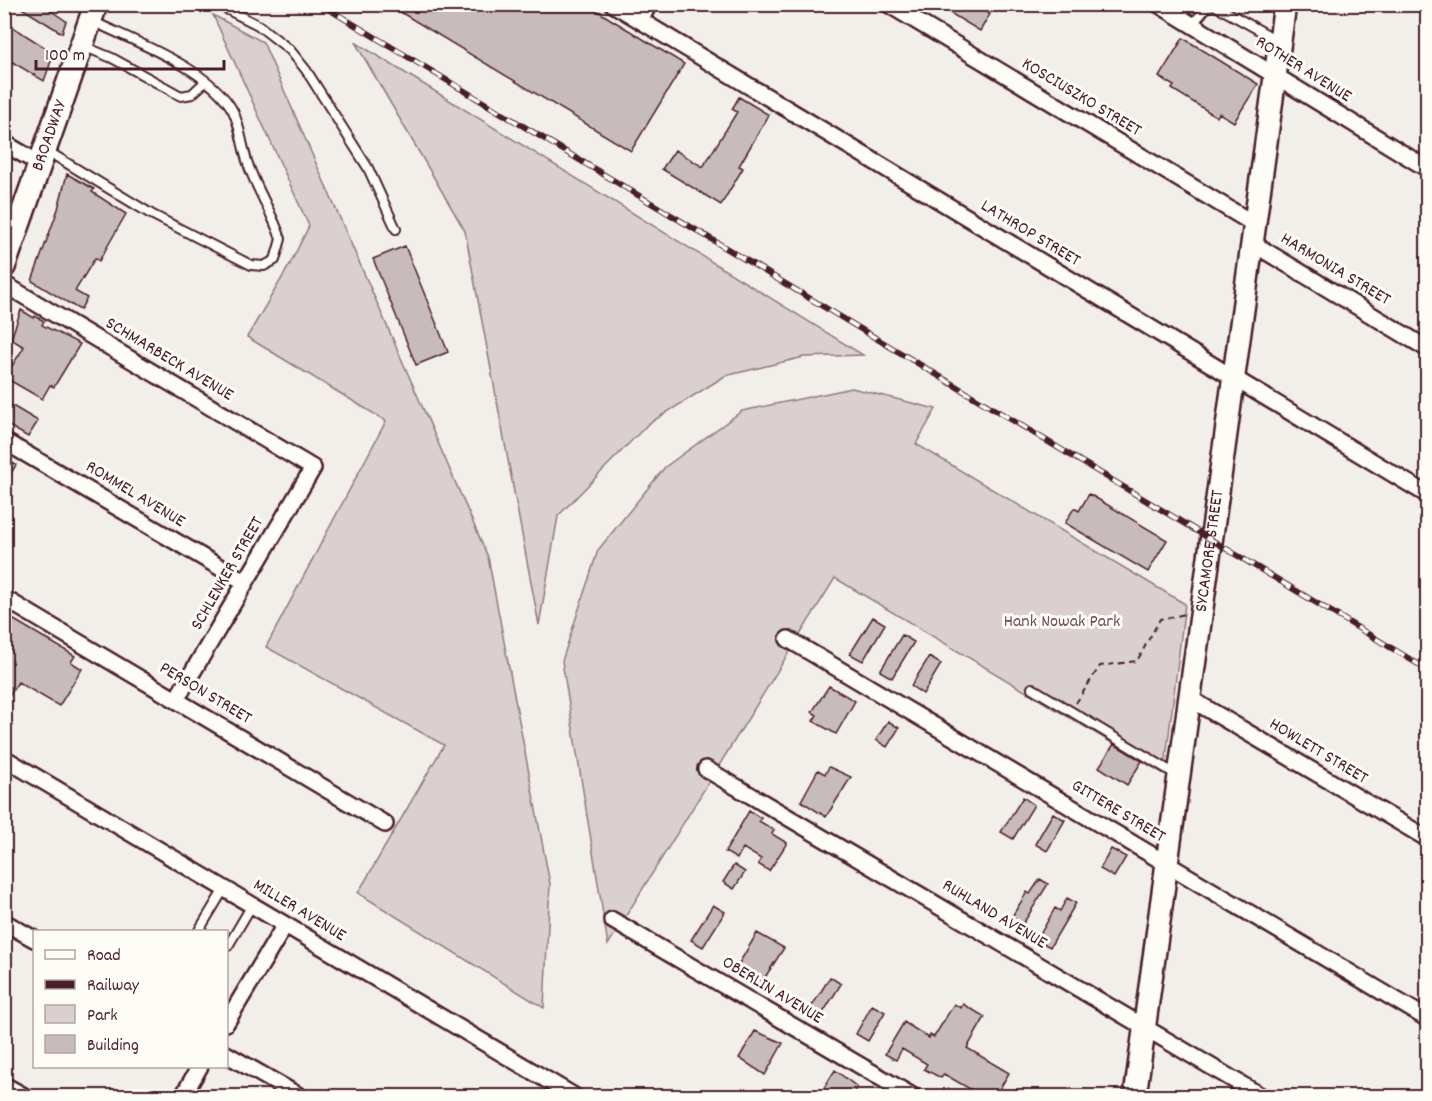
<svg xmlns="http://www.w3.org/2000/svg" width="1432" height="1101" font-family="Dekko,sans-serif">
<style>
.green{fill:#d9d0cf;stroke:#92787d;stroke-width:1.5}
.building{fill:#c8bbbb;stroke:#4a1f2b;stroke-width:1.5}
.lines{fill:none;stroke-linecap:round;stroke-linejoin:round}
.lane-casing{stroke:#4a1f2b;stroke-width:12}
.street-casing{stroke:#4a1f2b;stroke-width:20}
.secondary-casing{stroke:#4a1f2b;stroke-width:26}
.primary-casing{stroke:#4a1f2b;stroke-width:27}
.path{stroke:#4a1f2b;stroke-width:2;stroke-dasharray:6 4.5;stroke-linecap:butt}
.lane{stroke:#fdfcf7;stroke-width:8}
.street{stroke:#fdfcf7;stroke-width:15}
.secondary{stroke:#fdfcf7;stroke-width:21}
.primary{stroke:#fdfcf7;stroke-width:22}
.rail-casing{stroke:#4a1f2b;stroke-width:6}
.rail{stroke:#fdfcf7;stroke-width:4;stroke-dasharray:11;stroke-linecap:butt}
.labels{text-anchor:middle;dominant-baseline:central;stroke-width:6;stroke-linejoin:round;paint-order:stroke}
.street-label{font-size:18px;fill:#4a1f2b;stroke:#fdfcf7}
.park-label{font-size:18px;fill:#6e4b54;stroke:#fdfcf7}
</style>
<rect width="100%" height="100%" fill="#f2efeb"/>
<filter id="ink" filterUnits="userSpaceOnUse"><feTurbulence type="fractalNoise" baseFrequency=".0167" numOctaves="2"/><feDisplacementMap in="SourceGraphic" scale="12" xChannelSelector="R" yChannelSelector="G"/><feConvolveMatrix kernelMatrix="1 2 1 2 8 2 1 2 1" color-interpolation-filters="sRGB"/></filter>
<g filter="url(#ink)">
<path class="green" d="M 213,15 L 263,42 L 488,557 L 550,884 L 544,1008 L 358,893 L 444,745 L 266,647 L 386,421 L 247,337 L 289,266 L 309,226 Z
M 355,42 L 863,355 L 804,357 L 725,376 L 648,424 L 558,516 L 539,625 L 465,231 Z
M 852,388 L 936,409 L 916,444 L 1185,604 L 1164,774 L 835,578 L 608,945 L 562,661 L 598,550 L 665,467 L 742,411 Z"/>
<path class="building" d="M 15,4 L 41,4 L 66,21 L 62,33 Z
M 387,4 L 586,4 L 684,64 L 631,151 Z
M 935,4 L 982,4 L 980,9 L 990,14 L 980,31 Z
M 11,26 L 54,53 L 44,81 L 4,57 L 4,37 Z
M 1183,38 L 1258,84 L 1234,122 L 1219,113 L 1217,117 L 1172,89 L 1174,86 L 1159,77 Z
M 739,97 L 769,115 L 739,166 L 743,168 L 721,205 L 662,169 L 675,150 L 703,167 L 737,112 L 732,109 Z
M 67,174 L 94,189 L 92,192 L 126,214 L 99,261 L 95,258 L 75,291 L 87,298 L 80,310 L 32,281 L 58,209 Z
M 405,246 L 448,352 L 416,365 L 373,259 Z
M 21,310 L 34,318 L 35,316 L 44,321 L 42,325 L 80,344 L 54,387 L 50,385 L 42,399 L 4,377 L 4,361 L 12,366 L 24,347 L 11,339 Z
M 4,401 L 38,421 L 28,437 L 4,423 Z
M 4,458 L 16,465 L 4,485 Z
M 1089,494 L 1167,540 L 1148,572 L 1065,523 L 1074,508 L 1079,511 Z
M 4,614 L 75,656 L 71,662 L 82,669 L 59,706 L 18,682 L 4,704 Z
M 873,617 L 885,624 L 863,661 L 850,654 Z
M 902,635 L 914,642 L 892,678 L 880,671 Z
M 929,657 L 941,664 L 923,694 L 911,686 Z
M 829,686 L 855,701 L 836,734 L 813,721 L 817,715 L 812,712 Z
M 888,721 L 899,728 L 887,747 L 876,740 Z
M 1114,744 L 1142,761 L 1127,785 L 1099,767 Z
M 829,767 L 851,777 L 826,817 L 801,801 L 818,770 L 825,774 Z
M 1023,797 L 1034,805 L 1013,839 L 1001,832 Z
M 749,811 L 761,818 L 759,821 L 774,830 L 772,834 L 787,843 L 769,871 L 758,864 L 761,859 L 743,848 L 737,859 L 725,852 Z
M 1053,813 L 1065,820 L 1047,851 L 1035,844 Z
M 1111,849 L 1126,857 L 1114,877 L 1100,869 Z
M 734,865 L 745,872 L 734,889 L 723,882 Z
M 1040,879 L 1048,884 L 1019,930 L 1008,923 L 1027,892 L 1030,894 Z
M 1067,898 L 1076,903 L 1050,947 L 1037,940 L 1055,908 L 1060,911 Z
M 713,905 L 725,912 L 703,947 L 691,940 Z
M 757,933 L 784,948 L 762,982 L 738,965 Z
M 830,977 L 841,984 L 821,1016 L 810,1009 Z
M 954,1004 L 961,1008 L 963,1004 L 985,1017 L 967,1048 L 1009,1073 L 998,1092 L 994,1090 L 990,1096 L 982,1096 L 944,1074 L 941,1078 L 924,1069 L 927,1064 L 902,1049 L 896,1060 L 885,1054 L 904,1022 L 929,1038 L 930,1035 L 934,1037 Z
M 872,1005 L 885,1012 L 868,1041 L 856,1034 Z
M 755,1031 L 783,1043 L 765,1075 L 739,1058 Z
M 835,1070 L 857,1087 L 852,1096 L 819,1096 Z"/>
<g class="lines">
<defs>
<path id="lane" d="M 216,4 L 258,25 L 290,50 L 306,70 L 368,168 L 396,229
M 913,20 L 921,4
M 1192,25 L 1207,7 L 1214,5 L 1277,40
M 83,46 L 112,58 L 181,96 L 192,94 L 206,81
M 47,151 L 151,214 L 251,265 L 264,266 L 275,260 L 281,239 C 273,215 260,195 251,172 C 242,152 242,130 233,111 C 211,69 133,41 92,21
M 1032,688 L 1177,775
M 198,932 L 224,889
M 228,946 L 252,905"/>
<path id="street" d="M 613,4 L 1428,495
M 888,4 L 1254,224
M 1158,4 L 1428,169
M 1426,4 L 1428,5
M 640,20 L 649,4
M 4,143 L 40,164
M 1252,243 L 1428,349
M 4,284 L 313,468 L 176,700
M 4,441 L 245,582
M 4,598 L 385,824
M 788,639 L 1428,1019
M 1189,698 L 1428,839
M 4,758 L 574,1096
M 706,769 L 1261,1096
M 612,920 L 912,1096
M 4,922 L 34,939
M 226,1023 L 285,925
M 226,1054 L 299,1096
M 4,1085 L 24,1096
M 183,1096 L 200,1066"/>
<g id="secondary">
<path id="s1" d="M 1135,1096 L 1285,4"/>
</g>
<g id="primary">
<path id="s2" d="M 4,266 L 96,4"/>
</g>
</defs>
<use href="#lane" class="lane-casing"/>
<use href="#street" class="street-casing"/>
<use href="#secondary" class="secondary-casing"/>
<use href="#primary" class="primary-casing"/>
<path class="path" d="M 1076,703 L 1100,666 L 1137,661 L 1160,619 L 1186,614"/>
<use href="#lane" class="lane"/>
<use href="#street" class="street"/>
<use href="#secondary" class="secondary"/>
<use href="#primary" class="primary"/>
<defs>
<path id="rail" d="M 320,4 L 1428,670"/>
</defs>
<use href="#rail" class="rail-casing"/>
<use href="#rail" class="rail"/>
</g>
</g>
<g class="labels">
<g class="street-label">
<text transform="translate(1303 70) rotate(32)">ROTHER AVENUE</text>
<text transform="translate(1081 98) rotate(31)">KOSCIUSZKO STREET</text>
<text stroke="none"><textPath href="#s2" startOffset="138">BROADWAY</textPath></text>
<text transform="translate(1030 234) rotate(31)">LATHROP STREET</text>
<text transform="translate(1335 270) rotate(31)">HARMONIA STREET</text>
<text transform="translate(169 360) rotate(31)">SCHMARBECK AVENUE</text>
<text transform="translate(135 495) rotate(31)">ROMMEL AVENUE</text>
<text stroke="none"><textPath href="#s1" startOffset="550">SYCAMORE STREET</textPath></text>
<text transform="translate(228 574) rotate(-60)">SCHLENKER STREET</text>
<text transform="translate(205 694) rotate(31)">PERSON STREET</text>
<text transform="translate(1318 752) rotate(31)">HOWLETT STREET</text>
<text transform="translate(1118 812) rotate(31)">GITTERE STREET</text>
<text transform="translate(299 911) rotate(31)">MILLER AVENUE</text>
<text transform="translate(994 915) rotate(31)">RUHLAND AVENUE</text>
<text transform="translate(772 991) rotate(31)">OBERLIN AVENUE</text>
</g>
<g class="park-label">
<text x="1062" y="622">Hank Nowak Park</text>
</g>
</g>
<rect width="1432" height="1101" fill="none" stroke="#fdfcf7" stroke-width="24"/>
<rect x="12" y="12" width="1408" height="1077" fill="none" stroke="#4a1f2b" stroke-width="2" filter="url(#ink)"/>
<rect x="33" y="930" width="195" height="138" fill="#fdfcf7" stroke="#b5a4a5" stroke-width="1.5"/>
<rect x="45" y="950" width="30" height="9" fill="#fdfcf7" stroke="#b5a4a5" stroke-width="1.5"/>
<text x="87" y="960" font-size="18" fill="#4a1f2b">Road</text>
<rect x="45" y="980" width="30" height="9" fill="#4a1f2b" stroke="#b5a4a5" stroke-width="1.5"/>
<text x="87" y="990" font-size="18" fill="#4a1f2b">Railway</text>
<rect x="45" y="1005" width="30" height="18" fill="#d9d0cf" stroke="#b5a4a5" stroke-width="1.5"/>
<text x="87" y="1020" font-size="18" fill="#4a1f2b">Park</text>
<rect x="45" y="1035" width="30" height="18" fill="#c8bbbb" stroke="#b5a4a5" stroke-width="1.5"/>
<text x="87" y="1050" font-size="18" fill="#4a1f2b">Building</text>
<path d="M36 60v9h188v-9" fill="none" stroke="#4a1f2b" stroke-width="3"/>
<text x="45" y="60" font-size="18" fill="#4a1f2b" stroke="#fdfcf7" stroke-width="4.5" paint-order="stroke">100 m</text>
</svg>
